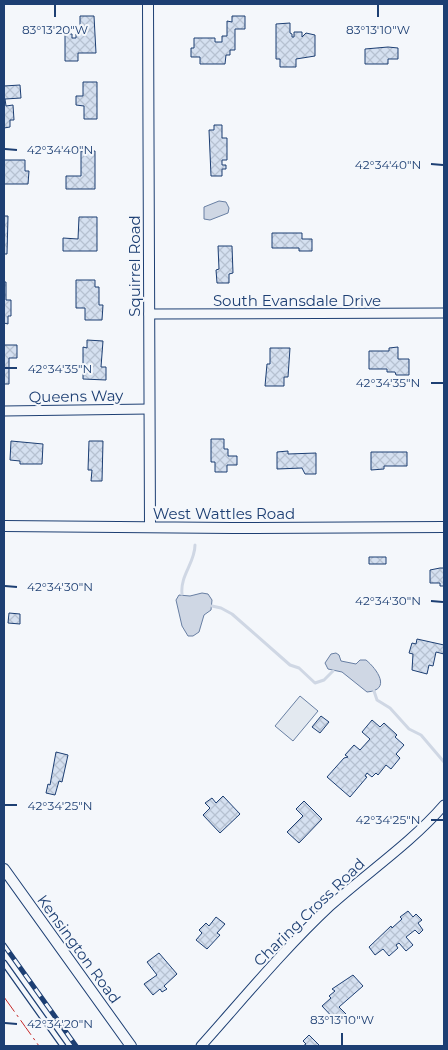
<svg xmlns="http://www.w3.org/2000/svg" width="448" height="1050" font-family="Montserrat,sans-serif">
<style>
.green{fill:#e3e9f0;stroke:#687fa3}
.water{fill:#cfd7e4;stroke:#687fa3}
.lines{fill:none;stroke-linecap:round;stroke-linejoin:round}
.stream{stroke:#cfd7e4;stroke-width:3}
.building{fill:url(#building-cross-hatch);stroke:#1d3f73}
.service-casing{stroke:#1d3f73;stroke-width:7}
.minor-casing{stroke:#1d3f73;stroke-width:11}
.tertiary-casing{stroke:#1d3f73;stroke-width:12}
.service{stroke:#f4f7fb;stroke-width:4.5}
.minor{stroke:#f4f7fb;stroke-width:9}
.tertiary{stroke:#f4f7fb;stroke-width:10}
.rail-casing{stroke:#1d3f73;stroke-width:5}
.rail{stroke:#f4f7fb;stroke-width:3;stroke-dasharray:9;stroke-linecap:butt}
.power{stroke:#c62828;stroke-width:1;stroke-dasharray:18 4 2.5 4;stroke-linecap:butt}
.ticks{fill:none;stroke:#1d3f73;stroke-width:2}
.labels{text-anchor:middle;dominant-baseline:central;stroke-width:4;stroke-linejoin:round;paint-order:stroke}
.street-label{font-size:15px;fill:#1d3f73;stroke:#f4f7fb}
.ticks-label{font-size:12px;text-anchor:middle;fill:#1d3f73;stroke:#f4f7fb;stroke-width:4;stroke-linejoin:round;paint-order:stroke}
</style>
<defs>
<pattern id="building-cross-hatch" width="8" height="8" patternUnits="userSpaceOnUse" patternTransform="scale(1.25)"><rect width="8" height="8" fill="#d5e0f0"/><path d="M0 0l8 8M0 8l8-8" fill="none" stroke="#b6c1d1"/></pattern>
</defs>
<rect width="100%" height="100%" fill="#f4f7fb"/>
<path class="green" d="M 300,696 L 318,711 L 293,741 L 275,726 Z"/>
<path class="water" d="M 219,201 L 226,202 L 229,208 L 228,213 L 210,220 L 204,219 L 204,207 Z
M 202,593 L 208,594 L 212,600 L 211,610 L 204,615 L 199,632 L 193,636 L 188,636 L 182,626 L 176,600 L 179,595 L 190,596 Z
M 336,653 L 339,655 L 341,661 L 356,664 L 360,660 L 366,660 C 377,669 392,690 367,692 L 342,672 L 328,669 L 325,663 L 331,654 Z"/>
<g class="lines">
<path class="stream" d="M 182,594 C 180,575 195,563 195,545
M 212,606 L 221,608 L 232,614 L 290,665 L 299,668 L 315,683 L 324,680 L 333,671
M 374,691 L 377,700 L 390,708 L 409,729 L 421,735 L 444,762"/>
</g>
<path class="building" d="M 80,16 L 94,16 L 96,53 L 78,53 L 78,61 L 65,61 L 65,34 L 72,34 L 72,38 L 76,38 L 76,34 L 80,34 Z
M 232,16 L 245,16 L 245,29 L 235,29 L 235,50 L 230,50 L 230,55 L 226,55 L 225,64 L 200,64 L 200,57 L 191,57 L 191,48 L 194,48 L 194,38 L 215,38 L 215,42 L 222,42 L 222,36 L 227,36 L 227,21 L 232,22 Z
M 290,23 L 290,33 L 292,34 L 292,37 L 294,37 L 294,32 L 302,32 L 302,37 L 306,33 L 315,35 L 315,56 L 296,59 L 296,67 L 280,67 L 280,59 L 276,59 L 276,24 Z
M 388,47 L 398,48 L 398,59 L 388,59 L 388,64 L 365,64 L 365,49 Z
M 83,82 L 97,82 L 97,119 L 84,119 L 84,106 L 76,105 L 76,96 L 83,96 Z
M 20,85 L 21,98 L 5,99 L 6,106 L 13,105 L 14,120 L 10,120 L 10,127 L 4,128 L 4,86 Z
M 214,125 L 222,125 L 222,138 L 227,138 L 227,160 L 222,160 L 222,165 L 226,165 L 226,169 L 222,169 L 222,176 L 211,176 L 209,130 L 214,130 Z
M 81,151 L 95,151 L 95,189 L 66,189 L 66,176 L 81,176 Z
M 4,160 L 25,160 L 25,171 L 29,171 L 28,184 L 4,184 Z
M 4,216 L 8,216 L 7,254 L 4,254 Z
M 79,217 L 97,217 L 97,251 L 63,251 L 63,238 L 78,239 Z
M 272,233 L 302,233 L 302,239 L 312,239 L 312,251 L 299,251 L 299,248 L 272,248 Z
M 218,246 L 232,246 L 233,273 L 229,274 L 229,283 L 217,283 L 216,270 L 219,269 Z
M 76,280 L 95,280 L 95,287 L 99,287 L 99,305 L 103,305 L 102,320 L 85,320 L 85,308 L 76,308 Z
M 4,282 L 6,282 L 6,300 L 11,300 L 11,316 L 8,316 L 8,324 L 4,323 Z
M 87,340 L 103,341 L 101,367 L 106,367 L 106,380 L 83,379 L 83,347 L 87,348 Z
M 4,345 L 17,345 L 17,358 L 9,358 L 9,384 L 4,384 Z
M 398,347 L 398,359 L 409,359 L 409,375 L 396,375 L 395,372 L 387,372 L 387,369 L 369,369 L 369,351 L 389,351 L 389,348 Z
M 270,348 L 290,348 L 288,377 L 284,377 L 284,386 L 265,386 L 267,364 L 270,364 Z
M 211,439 L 224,439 L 224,449 L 228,449 L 228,456 L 237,456 L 237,465 L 227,465 L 227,472 L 215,472 L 215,462 L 211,462 Z
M 11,441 L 43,444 L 42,464 L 20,464 L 20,461 L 10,460 Z
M 89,441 L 103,441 L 102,481 L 91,481 L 92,470 L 88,470 Z
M 288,451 L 288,454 L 316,453 L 316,474 L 305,474 L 302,468 L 277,469 L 277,452 Z
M 371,452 L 407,452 L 407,466 L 384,466 L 384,469 L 371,470 Z
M 369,557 L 386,557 L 386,564 L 369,564 Z
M 440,568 L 444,568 L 444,586 L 440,586 L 440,583 L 430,583 L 430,570 Z
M 9,613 L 20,614 L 20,624 L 8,623 Z
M 417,639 L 444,645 L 444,654 L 436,652 L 433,666 L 429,665 L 427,674 L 412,670 L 413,654 L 409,653 L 412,643 L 416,644 Z
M 321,716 L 329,722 L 320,733 L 312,727 Z
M 372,720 L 380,727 L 384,723 L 397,735 L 395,737 L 404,745 L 396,754 L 400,758 L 391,769 L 386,765 L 378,775 L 376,773 L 372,777 L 367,773 L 365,776 L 367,777 L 350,797 L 327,777 L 344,758 L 348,757 L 345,755 L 354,745 L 360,750 L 370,739 L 362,732 Z
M 56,752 L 68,755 L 62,782 L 59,781 L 55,795 L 46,793 L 48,784 L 50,785 Z
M 223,796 L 240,814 L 220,833 L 203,815 L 210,808 L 205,803 L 212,798 L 216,803 Z
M 304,801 L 322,819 L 299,843 L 287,832 L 303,816 L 296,809 Z
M 408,911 L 413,917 L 416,914 L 422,920 L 418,923 L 423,930 L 419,934 L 415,930 L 406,937 L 413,945 L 406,951 L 399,943 L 396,945 L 398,948 L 389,956 L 383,949 L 375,955 L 369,947 L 391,926 L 392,928 L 402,919 L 400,917 Z
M 216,917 L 225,924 L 217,933 L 220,935 L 207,949 L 196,940 L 202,933 L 199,930 L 206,923 L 209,926 Z
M 159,953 L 177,974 L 164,986 L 167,989 L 162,992 L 160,989 L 153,995 L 144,984 L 157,975 L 147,962 Z
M 353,975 L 363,986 L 339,1007 L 346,1014 L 337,1022 L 322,1006 L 331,998 L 329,996 L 335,991 L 332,989 Z
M 309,1035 L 320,1046 L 303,1046 L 306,1044 L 303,1041 Z"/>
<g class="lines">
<defs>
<path id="service" d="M 4,963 L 63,1046"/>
<path id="minor" d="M 149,314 L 444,313
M 4,411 L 149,409
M 201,1046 C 243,999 284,949 330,906 C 368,872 411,843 444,805"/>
<path id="tertiary" d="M 148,4 L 150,527
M 4,526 L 232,528 L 444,527
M 4,869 L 131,1046"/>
</defs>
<use href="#service" class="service-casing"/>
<use href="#minor" class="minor-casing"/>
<use href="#tertiary" class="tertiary-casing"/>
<use href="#service" class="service"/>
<use href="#minor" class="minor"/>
<use href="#tertiary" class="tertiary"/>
<defs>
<path id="rail" d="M 4,945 L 76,1046"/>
</defs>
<use href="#rail" class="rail-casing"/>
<use href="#rail" class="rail"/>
<path class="power" d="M 4,997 L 39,1046"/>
</g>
<path class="ticks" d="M 55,17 L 55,5M 378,17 L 378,5M 5,149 L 17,150M 431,164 L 443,165M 5,368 L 17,368M 431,383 L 443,383M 5,586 L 17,587M 431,601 L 443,602M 5,805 L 17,805M 431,820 L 443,820M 5,1023 L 17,1024M 342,1045 L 342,1033"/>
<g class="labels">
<g class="street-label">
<text transform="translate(134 266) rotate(-90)">Squirrel Road</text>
<text x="297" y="300">South Evansdale Drive</text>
<text transform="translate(76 396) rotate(-1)">Queens Way</text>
<text x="224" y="513">West Wattles Road</text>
<text transform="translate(309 912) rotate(-44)">Charing Cross Road</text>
<text transform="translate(79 949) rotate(54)">Kensington Road</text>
</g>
</g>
<g class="ticks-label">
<text x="55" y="34">83°13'20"W</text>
<text x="378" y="34">83°13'10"W</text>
<text x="60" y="154">42°34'40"N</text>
<text x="388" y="169">42°34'40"N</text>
<text x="60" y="373">42°34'35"N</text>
<text x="388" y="387">42°34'35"N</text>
<text x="60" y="591">42°34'30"N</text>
<text x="388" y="605">42°34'30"N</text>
<text x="60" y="810">42°34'25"N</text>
<text x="388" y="824">42°34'25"N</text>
<text x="342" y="1024">83°13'10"W</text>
<text x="60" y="1028">42°34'20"N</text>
</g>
<rect width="448" height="1050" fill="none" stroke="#1d3f73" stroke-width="10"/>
</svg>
